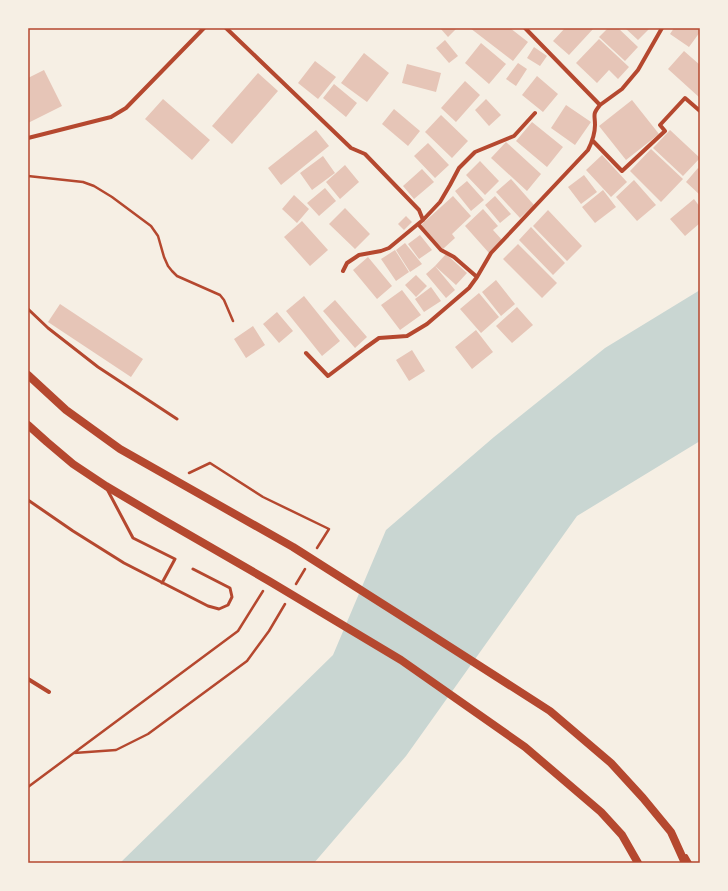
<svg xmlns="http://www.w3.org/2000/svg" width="728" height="891" font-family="'Asap Condensed',sans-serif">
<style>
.water{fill:#c9d6d2}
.building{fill:#e6c5b7}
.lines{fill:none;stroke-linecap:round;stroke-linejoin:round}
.path{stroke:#b5482f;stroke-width:2.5}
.service{stroke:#b5482f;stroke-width:3}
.minor{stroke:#b5482f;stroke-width:4}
.secondary{stroke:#b5482f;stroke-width:8}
.neatline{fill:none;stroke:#b5482f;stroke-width:1.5}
</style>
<rect width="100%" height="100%" fill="#f6efe4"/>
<path class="water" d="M 700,290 L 700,441 L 577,516 L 406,756 L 314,863 L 120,863 L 333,655 L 386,530 L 494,437 L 605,348 Z"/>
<path class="building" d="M 440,28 L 457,28 L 448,37 Z
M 470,28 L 510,28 L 528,42 L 513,61 Z
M 565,28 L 594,28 L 569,55 L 553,41 Z
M 608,28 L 618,28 L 638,47 L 625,61 L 599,37 Z
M 625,28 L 650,28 L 638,40 Z
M 674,28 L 698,28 L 700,30 L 700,32 L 689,47 L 670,34 Z
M 599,39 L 629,67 L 618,79 L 609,70 L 597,83 L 576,63 Z
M 445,40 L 458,56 L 449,63 L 436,48 Z
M 481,43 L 506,64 L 489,84 L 465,63 Z
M 534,47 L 547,56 L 540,66 L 527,58 Z
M 684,51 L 700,65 L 700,98 L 668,69 Z
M 364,53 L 389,73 L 367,102 L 341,83 Z
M 315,61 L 336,77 L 318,99 L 298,83 Z
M 518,63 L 527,69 L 516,86 L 506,79 Z
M 407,64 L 441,73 L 436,92 L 402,83 Z
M 44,70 L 62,106 L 28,123 L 28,78 Z
M 258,73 L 278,91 L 232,144 L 212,126 Z
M 537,76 L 558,94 L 543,112 L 522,95 Z
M 465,81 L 480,95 L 456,122 L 441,108 Z
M 334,84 L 357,103 L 346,117 L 323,98 Z
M 163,99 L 210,140 L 192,160 L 145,119 Z
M 486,99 L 501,115 L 489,126 L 475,110 Z
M 632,100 L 659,134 L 626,160 L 599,126 Z
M 566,105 L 591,122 L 575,145 L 551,128 Z
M 394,109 L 420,131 L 408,146 L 382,124 Z
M 441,115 L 468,141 L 452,158 L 425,132 Z
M 532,122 L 563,147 L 547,167 L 516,141 Z
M 316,130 L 329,146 L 281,185 L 268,168 Z
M 670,130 L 700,158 L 683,176 L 653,148 Z
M 506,142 L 541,174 L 527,191 L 491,158 Z
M 428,143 L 449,165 L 435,178 L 414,156 Z
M 651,149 L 683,179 L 661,202 L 630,171 Z
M 602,155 L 627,182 L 611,197 L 586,170 Z
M 323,156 L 335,173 L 312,190 L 300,173 Z
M 480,161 L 499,181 L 485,195 L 466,175 Z
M 345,165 L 359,182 L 340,199 L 326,182 Z
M 698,168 L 700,170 L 700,195 L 686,182 Z
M 422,169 L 434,182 L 414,199 L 403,186 Z
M 584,175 L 597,192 L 581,204 L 568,187 Z
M 511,179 L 534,205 L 520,218 L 496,192 Z
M 634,180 L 656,205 L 637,221 L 616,197 Z
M 467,181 L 484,200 L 471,211 L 455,191 Z
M 325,188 L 336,201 L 319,216 L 307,203 Z
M 603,190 L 616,207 L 595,223 L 582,207 Z
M 294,195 L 309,209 L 297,223 L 282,209 Z
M 453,196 L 471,216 L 452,234 L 455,238 L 443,249 L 421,225 Z
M 495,196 L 511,214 L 500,223 L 485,205 Z
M 694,199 L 700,207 L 700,223 L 685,236 L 670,219 Z
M 345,208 L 370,234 L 355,249 L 329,224 Z
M 483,209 L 498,226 L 493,230 L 503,241 L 489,253 L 465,226 Z
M 548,210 L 582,246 L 567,261 L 533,226 Z
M 406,216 L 412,222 L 404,230 L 398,224 Z
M 302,221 L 328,250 L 310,266 L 284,237 Z
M 531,227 L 565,263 L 553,275 L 519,240 Z
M 420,235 L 432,250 L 419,259 L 408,244 Z
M 405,243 L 422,264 L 410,272 L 396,250 Z
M 518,244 L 557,283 L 542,298 L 503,259 Z
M 395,250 L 409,272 L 396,281 L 381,259 Z
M 446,254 L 467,273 L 456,285 L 435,266 L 455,290 L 446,298 L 426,274 L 435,266 Z
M 368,257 L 392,286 L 377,299 L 353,270 Z
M 416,275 L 427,286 L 416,297 L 405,285 Z
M 496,280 L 515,304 L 501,316 L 482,292 Z
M 431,287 L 441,301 L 424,312 L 415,299 Z
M 402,290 L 421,315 L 400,330 L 381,305 Z
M 479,293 L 499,317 L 481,333 L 460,309 Z
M 304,296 L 340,341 L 322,356 L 286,311 Z
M 335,300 L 367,337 L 355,348 L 323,311 Z
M 60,304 L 143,359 L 131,377 L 48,322 Z
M 517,307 L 533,325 L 512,343 L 496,326 Z
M 277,312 L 293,331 L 279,343 L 263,324 Z
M 253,326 L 265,345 L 246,358 L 234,339 Z
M 476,330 L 493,352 L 472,369 L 455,347 Z
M 412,350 L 425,371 L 409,381 L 396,360 Z"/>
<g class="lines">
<path class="path" d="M 28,176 L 83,182 L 94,186 L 112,197 L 151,226 L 158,236 L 164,257 L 168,266 L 172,271 L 177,276 L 220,295 L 224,300 L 233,321
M 189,473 L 210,463 L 263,497 L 329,529 L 317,548
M 296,584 L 305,569
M 74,753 L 116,750 L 148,734 L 247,661 L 269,631 L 285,604
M 28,787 L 238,631 L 263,591"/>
<path class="service" d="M 28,309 L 48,328 L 98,367 L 177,419
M 107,489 L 133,538 L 175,559 L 162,583
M 28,500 L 73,531 L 124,563 L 208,606 L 219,609 L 228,605 L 232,597 L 230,588 L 193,569"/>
<path class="minor" d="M 226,28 L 351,148 L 365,154 L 419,210 L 423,220
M 600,105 L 622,89 L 638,70 L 662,28
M 28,138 L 111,117 L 126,108 L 204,28
M 593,141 L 622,171 L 665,131 L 660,125 L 685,98 L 700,111
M 418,224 L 441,250 L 454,257 L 477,277
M 343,271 L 347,263 L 359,255 L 381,251 L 389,248 L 418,224 L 423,220 L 440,202 L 450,185 L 459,168 L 475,152 L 514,136 L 535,113
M 306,353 L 328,376 L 365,348 L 379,338 L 407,336 L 427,324 L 469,288 L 477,277 L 491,253 L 588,150 C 592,142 595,134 595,125 C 595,114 592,115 600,105 L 525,28
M 28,679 L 49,692
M 686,856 L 690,863"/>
<path class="secondary" d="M 28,375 L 66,410 L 120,449 L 293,547 L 422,629 L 550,711 L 611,763 L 643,798 L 671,832 L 685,863
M 28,425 L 47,442 L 73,464 L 106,486 L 160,518 L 269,581 L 401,660 L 525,747 L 601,812 L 622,835 L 638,863"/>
</g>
<rect width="728" height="891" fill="none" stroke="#f6efe4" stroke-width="58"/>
<rect x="29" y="29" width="670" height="833" class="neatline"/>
</svg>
